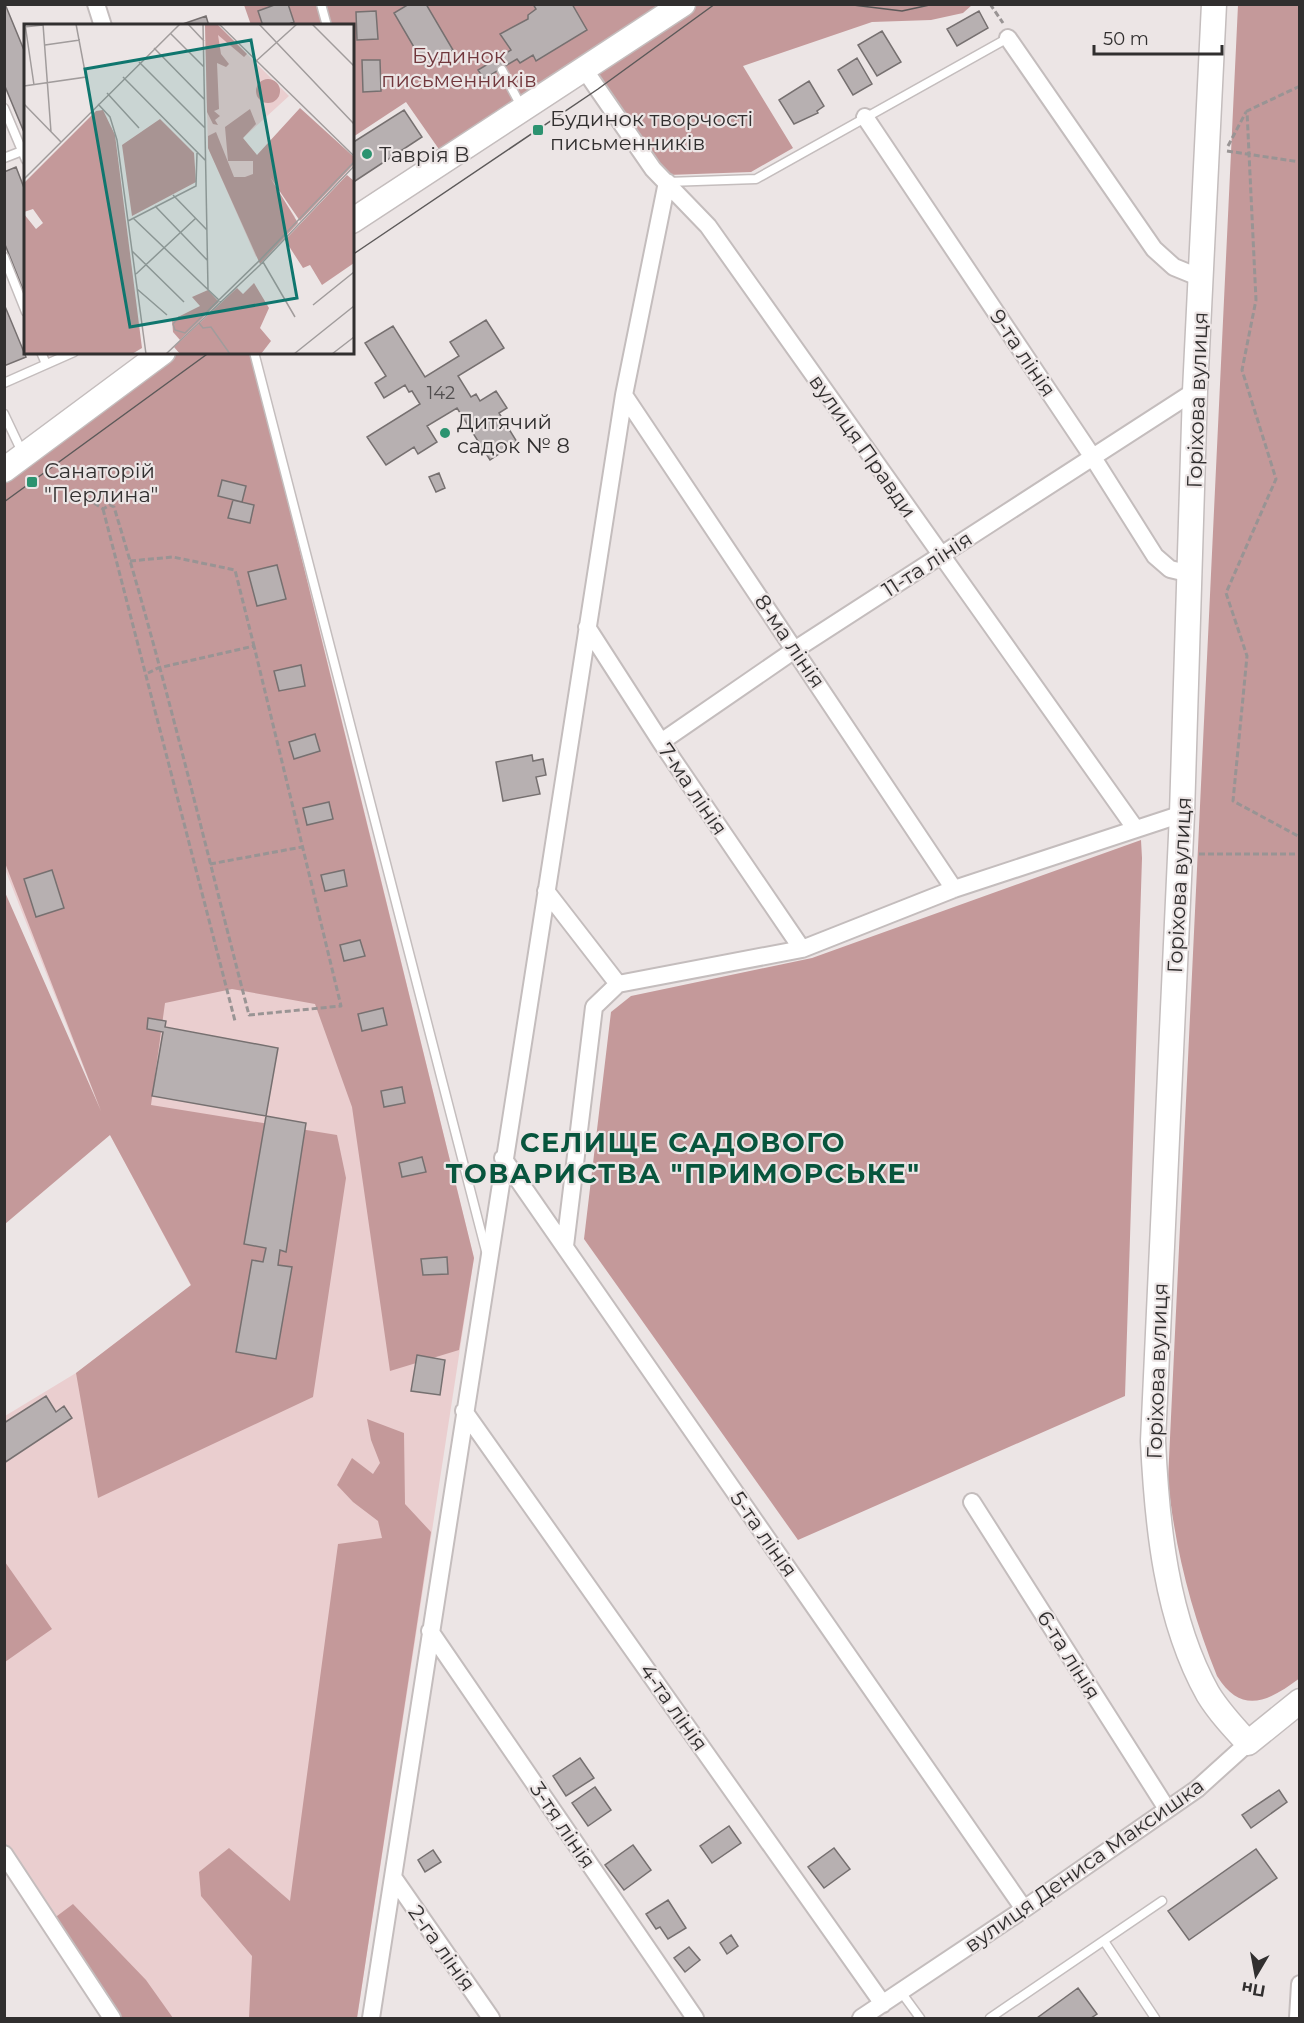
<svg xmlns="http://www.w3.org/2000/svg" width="1304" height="2023" font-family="Montserrat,sans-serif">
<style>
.green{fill:#eacecf}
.forest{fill:#c4999a}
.building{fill:#b7b0b1;stroke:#767070;stroke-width:1.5}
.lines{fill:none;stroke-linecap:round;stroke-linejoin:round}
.lane-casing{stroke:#c4bdbd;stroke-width:11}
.street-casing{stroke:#c4bdbd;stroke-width:20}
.secondary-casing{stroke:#c4bdbd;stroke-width:27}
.path{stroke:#999494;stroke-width:3;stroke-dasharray:6 3;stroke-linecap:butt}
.lane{stroke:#fff;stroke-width:8}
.street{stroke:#fff;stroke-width:16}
.secondary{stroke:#fff;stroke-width:24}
.tram{stroke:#5c5959;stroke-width:1.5}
.poi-dot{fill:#2c9370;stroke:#ece5e5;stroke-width:2}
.labels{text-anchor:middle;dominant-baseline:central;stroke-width:4.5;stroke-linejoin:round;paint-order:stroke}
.number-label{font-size:18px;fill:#524f50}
.park-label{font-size:21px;fill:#71373c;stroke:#ece5e5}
.poi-label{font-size:21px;fill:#312f2f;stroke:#ece5e5;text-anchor:start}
.street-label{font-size:21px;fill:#312f2f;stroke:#ece5e5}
.district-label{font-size:27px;font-weight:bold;letter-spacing:1.5px;fill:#07553d;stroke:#ece5e5}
.inset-road{fill:none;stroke:#a19c9c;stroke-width:1.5}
.view{fill:#0f766e;fill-opacity:0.15;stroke:#0f766e;stroke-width:3}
.inset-edge{fill:none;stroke:#312f2f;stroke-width:3}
</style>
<rect width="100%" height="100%" fill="#ece5e5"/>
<path class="green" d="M 255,367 L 474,1258 L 357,2018 L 115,2018 L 5,1853 L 5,1416 L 76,1373 L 191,1286 L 110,1135 L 5,869 L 5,544 Z"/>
<path class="forest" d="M 244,5 L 670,5 L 443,155 L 406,102 L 353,137 L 352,26 L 251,25 Z
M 694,5 L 972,5 L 963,13 L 931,20 L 872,22 L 743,66 L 793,148 L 751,172 L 668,175 L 593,72 Z
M 1238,5 L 1300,5 L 1300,1678 C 1269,1701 1242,1716 1217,1676 C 1191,1611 1175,1549 1168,1480 Z
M 171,353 L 251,353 L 474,1258 L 459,1350 L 390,1371 L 352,1107 L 315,1004 L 232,989 L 165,1003 L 151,1105 L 337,1135 L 346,1178 L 313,1397 L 98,1498 L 76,1373 L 191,1285 L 110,1135 L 5,1224 L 4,890 L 101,1111 L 5,863 L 5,476 Z
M 1141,840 L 1142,858 L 1125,1396 L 798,1540 L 584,1239 L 611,1012 L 631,996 L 812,958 Z
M 367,1419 L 404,1433 L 405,1504 L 431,1532 L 357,2018 L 249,2018 L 252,1956 L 201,1896 L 199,1872 L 229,1848 L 290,1901 L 338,1544 L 382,1538 L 378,1521 L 353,1502 L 337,1485 L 352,1458 L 373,1474 L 380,1463 L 371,1440 Z
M 5,1562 L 52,1629 L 5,1662 L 4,1662 Z
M 73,1904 L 146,1980 L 173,2018 L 115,2018 L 49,1922 Z"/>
<path class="building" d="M 5,4 L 26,55 L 26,137 L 4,84 Z
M 277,4 L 288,4 L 294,22 L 284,26 L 263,26 L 258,11 Z
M 409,4 L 426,4 L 453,50 L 425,66 L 394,13 Z
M 533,4 L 572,4 L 587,30 L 536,61 L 533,55 L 520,63 L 517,59 L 484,79 L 478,70 L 511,50 L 500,34 L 528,19 L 528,15 L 536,9 Z
M 376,11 L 378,39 L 357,40 L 356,12 Z
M 979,11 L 988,28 L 957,46 L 947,29 Z
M 206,16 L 209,26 L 177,26 Z
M 882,31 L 901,62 L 877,76 L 858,45 Z
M 857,58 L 872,84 L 853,95 L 838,70 Z
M 362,60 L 380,60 L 381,91 L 363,92 Z
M 809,81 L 824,106 L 817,111 L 818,113 L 794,124 L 779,100 Z
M 404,110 L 422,137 L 352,183 L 352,143 Z
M 16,167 L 26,193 L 26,297 L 4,242 L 4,172 Z
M 4,304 L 26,357 L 4,366 Z
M 486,320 L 504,348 L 458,376 L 471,397 L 476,394 L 480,401 L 496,391 L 507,408 L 499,413 L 517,442 L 490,460 L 457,408 L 427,426 L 437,442 L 418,454 L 414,447 L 386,465 L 367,437 L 420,404 L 412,391 L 409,392 L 405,385 L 384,398 L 375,383 L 386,376 L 365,343 L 393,326 L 425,377 L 459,356 L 450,342 Z
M 439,473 L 445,488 L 436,492 L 429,477 Z
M 222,480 L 246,486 L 242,502 L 218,496 Z
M 233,500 L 254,505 L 250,523 L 228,518 Z
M 277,565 L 286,599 L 257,606 L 248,572 Z
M 301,665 L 305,686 L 279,691 L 274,671 Z
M 315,734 L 320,751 L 294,759 L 289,742 Z
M 532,755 L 533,761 L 543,759 L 546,775 L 536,777 L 540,794 L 503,801 L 496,762 Z
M 329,802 L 333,819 L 307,825 L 303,808 Z
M 52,870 L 64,908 L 36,917 L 24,879 Z
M 344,870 L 347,886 L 325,891 L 321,875 Z
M 360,940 L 365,956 L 344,961 L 340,945 Z
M 383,1008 L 387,1025 L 362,1031 L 358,1014 Z
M 148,1018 L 166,1021 L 165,1027 L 278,1048 L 266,1116 L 152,1096 L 163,1032 L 147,1029 Z
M 402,1087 L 405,1103 L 384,1107 L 381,1091 Z
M 266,1116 L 306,1123 L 286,1252 L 280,1250 L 278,1265 L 292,1267 L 276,1359 L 236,1352 L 252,1260 L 263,1262 L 266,1248 L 244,1244 Z
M 422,1157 L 426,1172 L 402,1177 L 399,1163 Z
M 447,1257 L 448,1274 L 423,1275 L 421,1259 Z
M 417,1355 L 445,1360 L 440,1395 L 411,1391 Z
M 46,1396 L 56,1412 L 64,1406 L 72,1418 L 4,1463 L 4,1423 Z
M 580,1758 L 594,1778 L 566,1796 L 553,1776 Z
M 595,1787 L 611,1810 L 588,1826 L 572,1803 Z
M 1279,1790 L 1287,1802 L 1251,1828 L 1242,1815 Z
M 729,1826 L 741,1843 L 712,1863 L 700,1846 Z
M 633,1845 L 651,1870 L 624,1890 L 605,1865 Z
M 834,1848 L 850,1869 L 824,1888 L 808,1867 Z
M 1256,1849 L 1277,1878 L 1189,1940 L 1168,1911 Z
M 433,1850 L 441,1862 L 425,1872 L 418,1860 Z
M 668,1900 L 686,1928 L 668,1939 L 660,1927 L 656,1929 L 646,1914 Z
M 731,1935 L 738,1946 L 727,1954 L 720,1943 Z
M 689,1947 L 700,1960 L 685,1972 L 674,1958 Z
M 1078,1988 L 1097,2014 L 1091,2018 L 1037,2018 Z"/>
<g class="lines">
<defs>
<path id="lane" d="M 321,4 L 327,26
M 502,70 L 521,106
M 4,108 L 26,160
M 4,158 L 22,151
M 667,182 L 756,179 L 1008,38
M 4,257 L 26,312
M 41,352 L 46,364
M 254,352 L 486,1251
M 4,383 L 74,352
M 4,414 L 23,454
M 1104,1941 L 1155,2018
M 901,1992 L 920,2018
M 990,2018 L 1162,1901"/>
<path id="street" d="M 96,4 L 103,26
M 1008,38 L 1154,249 L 1174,267 L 1201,278
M 584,69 L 653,169 L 708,226 L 1135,828
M 865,117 L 1092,456 L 1155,556 L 1170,569 L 1191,574
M 624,395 L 954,889
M 587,627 L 661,742 L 802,949
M 661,742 L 796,649 L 1195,391
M 546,891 L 618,984
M 503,1158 L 1024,1909
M 565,1246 L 594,1007 L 618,984 L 802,949 L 954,889 L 1182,814
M 464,1411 L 883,2004
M 972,1502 L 1167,1809
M 430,1631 L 695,2018
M 4,1854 L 112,2018
M 393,1877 L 491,2018
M 371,2018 L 624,395 L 667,182
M 861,2018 L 1024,1909 L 1197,1789 L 1248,1743
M 1298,2018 L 1300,1984"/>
<path id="secondary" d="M 1214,4 L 1195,391 L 1182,814 L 1153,1441 C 1157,1525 1166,1619 1208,1694 C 1219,1712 1234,1728 1248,1743 L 1300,1701
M 352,221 L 683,4
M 4,470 L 163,352"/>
</defs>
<use href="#lane" class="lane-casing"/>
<use href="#street" class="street-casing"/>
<use href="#secondary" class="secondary-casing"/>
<path class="path" d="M 990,4 L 1003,23
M 833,6 L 833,4
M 1300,86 L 1247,111 L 1256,300 L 1242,370 L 1276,479 L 1226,593 L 1247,656 L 1233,801 L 1300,837
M 1228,146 L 1246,112
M 1227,151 L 1300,162
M 94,503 L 103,509 L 110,505 L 114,507 C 165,674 205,846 249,1015 L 341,1006 L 254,646 L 158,668 L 148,673
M 103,509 L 235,1021
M 130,561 L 173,557 L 235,570 L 254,646
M 1199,854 L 1300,854
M 210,864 L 302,847"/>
<use href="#lane" class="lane"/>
<use href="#street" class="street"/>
<use href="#secondary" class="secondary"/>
<path class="tram" d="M 845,4 L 902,11 L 934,4
M 352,255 L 598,89 L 715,4
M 4,502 L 210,352"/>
</g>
<g class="poi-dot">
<rect x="532" y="124" width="12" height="12" rx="3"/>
<circle cx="367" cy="154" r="6"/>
<circle cx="445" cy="433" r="6"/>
<rect x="26" y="476" width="12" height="12" rx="3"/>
</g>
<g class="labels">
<g class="number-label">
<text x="441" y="393">142</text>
</g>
<g class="park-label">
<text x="459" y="55">Будинок<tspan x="459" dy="24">письменників</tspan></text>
</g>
<g class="poi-label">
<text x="550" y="118">Будинок творчості<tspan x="550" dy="24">письменників</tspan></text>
<text x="379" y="154">Таврія В</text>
<text x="457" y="421">Дитячий<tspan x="457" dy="24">садок № 8</tspan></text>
<text x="44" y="470">Санаторій<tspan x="44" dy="24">"Перлина"</tspan></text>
</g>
<g class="street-label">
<text transform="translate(1023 353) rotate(56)">9-та лінія</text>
<text transform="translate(1197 400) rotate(-88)">Горіхова вулиця</text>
<text transform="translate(863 446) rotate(55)">вулиця Правди</text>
<text transform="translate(927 564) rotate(-33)">11-та лінія</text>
<text transform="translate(790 641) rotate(56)">8-ма лінія</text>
<text transform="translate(693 789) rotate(56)">7-ма лінія</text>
<text transform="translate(1179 885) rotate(-87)">Горіхова вулиця</text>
<text transform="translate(1157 1371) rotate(-88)">Горіхова вулиця</text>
<text transform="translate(764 1534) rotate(55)">5-та лінія</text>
<text transform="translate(1069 1655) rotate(58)">6-та лінія</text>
<text transform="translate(674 1707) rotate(55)">4-та лінія</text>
<text transform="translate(563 1825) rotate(56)">3-тя лінія</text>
<text transform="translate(1084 1865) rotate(-35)">вулиця Дениса Максишка</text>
<text transform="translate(442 1948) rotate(55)">2-га лінія</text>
</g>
<g class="district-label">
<text x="683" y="1142">СЕЛИЩЕ САДОВОГО<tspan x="683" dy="31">ТОВАРИСТВА "ПРИМОРСЬКЕ"</tspan></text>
</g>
</g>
<g transform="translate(24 24)">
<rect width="330" height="330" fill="#ece5e5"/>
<path d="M 181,0 L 193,0 L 265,72 L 219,114 L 271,193 L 232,233 L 184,124 Z" fill="#eacecf"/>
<path d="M 181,0 L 193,0 L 223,30 L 220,33 L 194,11 L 197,30 L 205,40 L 202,43 L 193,39 L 195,85 L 190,87 L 196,92 L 191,96 L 194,101 L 189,100 L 183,88 ZM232 67a12 12 0 1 1 24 0a12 12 0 1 1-24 0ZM 276,84 L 330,133 L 330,140 L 276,197 L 246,153 L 274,199 L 236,240 L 184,124 L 184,112 L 192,108 L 210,153 L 221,153 L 229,150 L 229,137 L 204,137 L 201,103 L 226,85 L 232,100 L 219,114 L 233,131 ZM 79,86 L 91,111 L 118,324 L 108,330 L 0,330 L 0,190 L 12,205 L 19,199 L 9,185 L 0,188 L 0,159 L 72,87 ZM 136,95 L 170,129 L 172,158 L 108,192 L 98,121 ZM 323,151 L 330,157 L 330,239 L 298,261 L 286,241 L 279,244 L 261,216 ZM 230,259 L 245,284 L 236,304 L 247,317 L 237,330 L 156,330 L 150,323 L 213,264 L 219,270 ZM 184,266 L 195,278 L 156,316 L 149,308 L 148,296 L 176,282 L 168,273 Z" fill="#c4999a"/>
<path class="inset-road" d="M 1,0 L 10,61M 19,0 L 27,108M 164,0 L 180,17M 179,0 L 184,265M 195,0 L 330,132M 235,0 L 330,100M 288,0 L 330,42M 0,3 L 19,1M 146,9 L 180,43M 21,21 L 56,16M 130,24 L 180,75M 115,38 L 181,104M 231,38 L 273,0M 99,53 L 182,137M 0,62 L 62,53 L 52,0M 83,69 L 115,104M 0,80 L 37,118M 74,80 L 86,93 L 93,116 L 122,330M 0,155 L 156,0M 149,171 L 183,206M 131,182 L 184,237M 109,194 L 197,278M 104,197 L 172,162 L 173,129M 108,227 L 160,278M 239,238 L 271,293M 112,250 L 172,194M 113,265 L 143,291M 289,281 L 330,248M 181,290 L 155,293 L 149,300 L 151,306 L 161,309 L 236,236 L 330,138M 175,299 L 179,304 L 187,303 L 206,330M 142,330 L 236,241 L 330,142M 270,330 L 330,282M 308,330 L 330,313"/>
<path class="view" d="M 227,16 L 273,274 L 106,303 L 61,45 Z"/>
<rect width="330" height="330" class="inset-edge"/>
</g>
<rect width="1304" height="2023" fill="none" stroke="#312f2f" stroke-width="12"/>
<g transform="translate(1256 1975) rotate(190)" stroke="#ece5e5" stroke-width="4.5" paint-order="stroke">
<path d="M0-4.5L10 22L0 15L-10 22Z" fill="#312f2f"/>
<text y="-9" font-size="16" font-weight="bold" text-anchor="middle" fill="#312f2f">Пн</text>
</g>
<path d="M1094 45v9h128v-9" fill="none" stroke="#312f2f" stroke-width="3"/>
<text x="1103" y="45" font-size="18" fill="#312f2f" stroke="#ece5e5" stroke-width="4.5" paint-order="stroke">50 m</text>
</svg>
